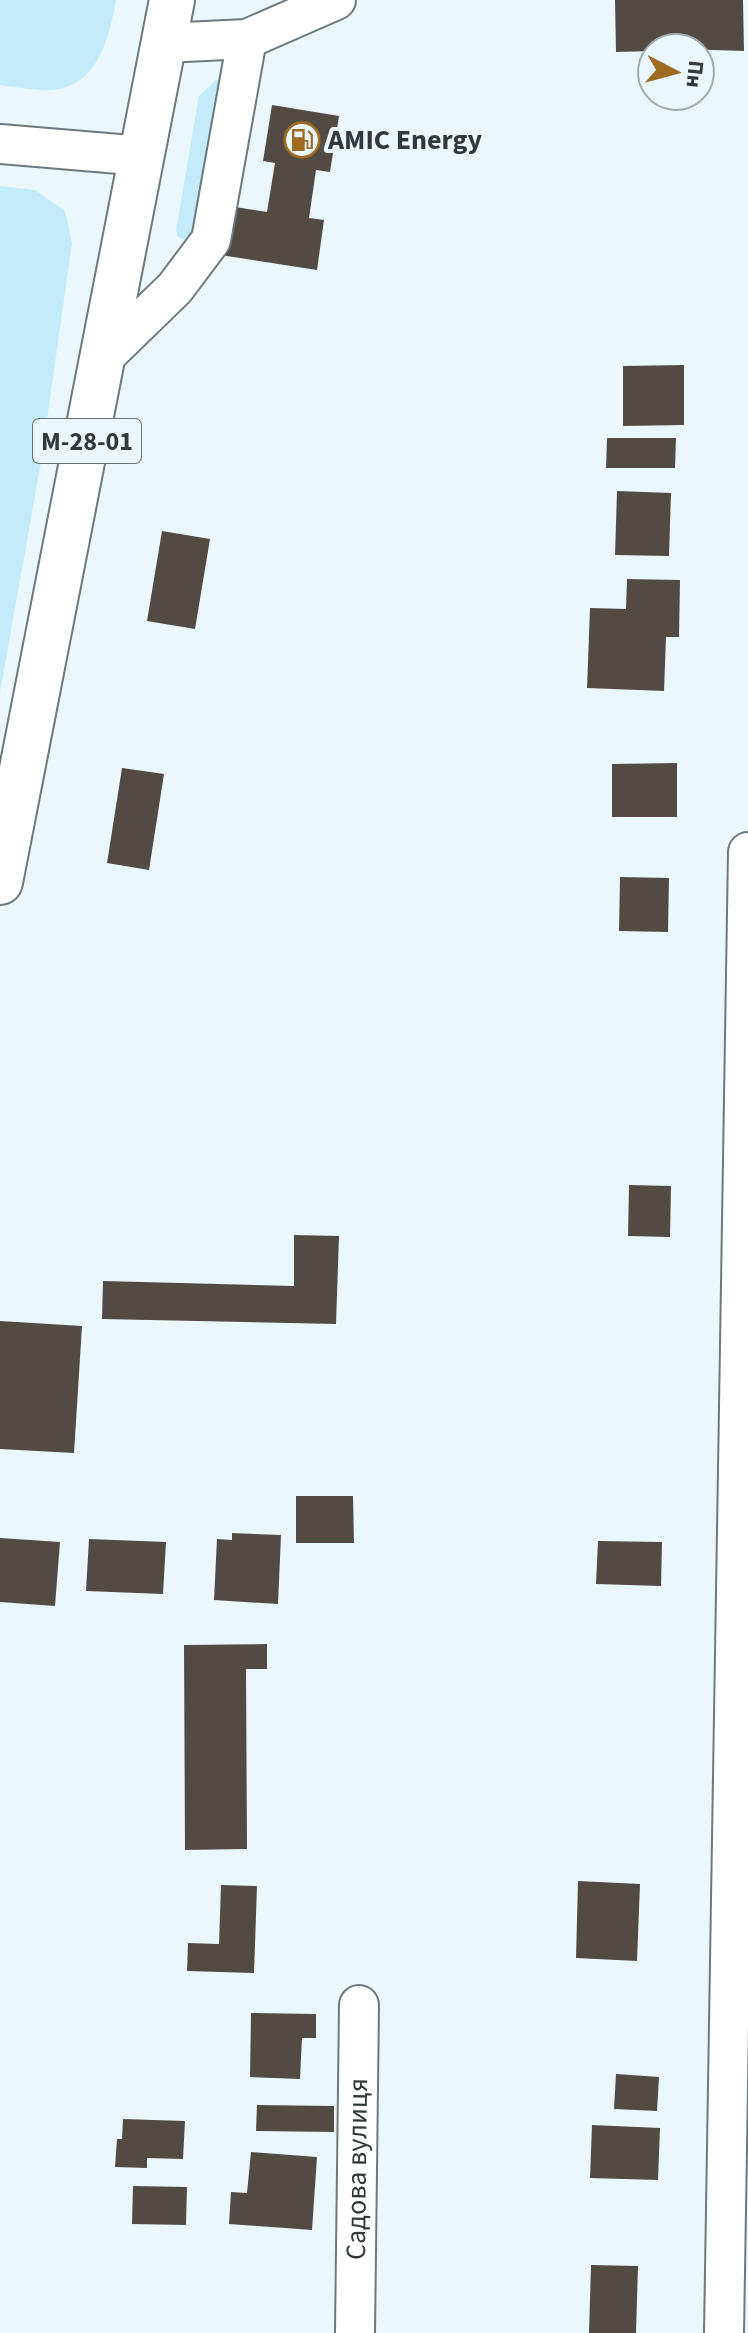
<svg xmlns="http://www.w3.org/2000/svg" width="748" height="2333" font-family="'Source Sans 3',sans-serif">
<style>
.green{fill:#c3ebf9}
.building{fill:#524b43}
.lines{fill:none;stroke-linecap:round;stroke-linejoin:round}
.minor-casing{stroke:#6d797e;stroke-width:42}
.highway-casing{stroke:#6d797e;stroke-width:48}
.minor{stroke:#fff;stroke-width:38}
.highway{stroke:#fff;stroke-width:44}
.labels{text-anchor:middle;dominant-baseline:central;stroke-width:8;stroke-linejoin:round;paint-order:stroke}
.shield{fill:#eaf8fd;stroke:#6a7274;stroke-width:2}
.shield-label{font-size:26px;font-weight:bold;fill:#33383a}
.poi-label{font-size:28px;font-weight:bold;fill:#33383a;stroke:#eaf8fd;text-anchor:start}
.street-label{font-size:28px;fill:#33383a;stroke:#eaf8fd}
</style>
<rect width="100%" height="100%" fill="#eaf8fd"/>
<path class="green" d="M 0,0 L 116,0 C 109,38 98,87 51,90 C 35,91 16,87 0,85 Z
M 216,80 L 222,82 L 195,232 L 185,240 L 178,237 L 176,230 L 199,96 Z
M 0,186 L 35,190 L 65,211 L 72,243 L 41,462 L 0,692 Z"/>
<path class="building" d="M 615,0 L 743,0 L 744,51 L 652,48 L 652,51 L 616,52 Z
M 272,105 L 339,116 L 330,172 L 316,170 L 309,218 L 324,220 L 317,270 L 214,254 L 222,205 L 267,212 L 275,163 L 263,161 Z
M 684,365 L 684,425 L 623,426 L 623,366 Z
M 607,438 L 676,438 L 675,468 L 606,468 Z
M 617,491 L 671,493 L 669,556 L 615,555 Z
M 162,531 L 210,539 L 195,629 L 147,621 Z
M 627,579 L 680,580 L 679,637 L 666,637 L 664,691 L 587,688 L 590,608 L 626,609 Z
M 677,763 L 677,817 L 612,817 L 612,764 Z
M 122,768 L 164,774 L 149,870 L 107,863 Z
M 620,877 L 669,878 L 668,932 L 619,931 Z
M 629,1185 L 671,1186 L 670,1237 L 628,1236 Z
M 294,1235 L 339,1236 L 336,1324 L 102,1319 L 103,1281 L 294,1286 Z
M 0,1321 L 82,1326 L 74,1453 L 0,1449 Z
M 296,1496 L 353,1496 L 354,1543 L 296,1543 Z
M 232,1533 L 281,1535 L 278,1604 L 214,1600 L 217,1539 L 232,1540 Z
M 0,1538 L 60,1542 L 55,1606 L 0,1602 Z
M 89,1539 L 166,1542 L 163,1594 L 86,1591 Z
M 598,1541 L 662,1542 L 661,1586 L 596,1584 Z
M 267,1644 L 267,1669 L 246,1669 L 247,1849 L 185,1850 L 184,1645 Z
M 578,1881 L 640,1884 L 637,1961 L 576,1958 Z
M 221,1885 L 257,1886 L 254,1973 L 187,1971 L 188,1943 L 219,1944 Z
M 251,2013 L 316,2014 L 316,2038 L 302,2038 L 300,2079 L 250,2077 Z
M 616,2074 L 659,2077 L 657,2111 L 614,2109 Z
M 257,2105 L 334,2106 L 334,2132 L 256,2131 Z
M 123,2119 L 185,2121 L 183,2159 L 147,2158 L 147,2168 L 115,2167 L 117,2139 L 122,2139 Z
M 592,2125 L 660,2128 L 658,2180 L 590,2178 Z
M 251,2152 L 317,2157 L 312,2230 L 229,2224 L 231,2192 L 247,2193 Z
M 133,2186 L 187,2187 L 186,2225 L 132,2224 Z
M 591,2265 L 638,2266 L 636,2333 L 589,2333 Z"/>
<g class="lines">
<defs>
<g id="minor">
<path d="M 164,43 L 247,39 L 336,0"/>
<path d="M 0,144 L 143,156"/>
<path d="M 104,357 L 175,288 L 211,240 L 247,39"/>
<path id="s1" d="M 355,2333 L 359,2005"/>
<path d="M 724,2333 L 748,852"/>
</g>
<path id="highway" d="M 0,882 L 172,0"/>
</defs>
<use href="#minor" class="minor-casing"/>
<use href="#highway" class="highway-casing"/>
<use href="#minor" class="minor"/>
<use href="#highway" class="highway"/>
</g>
<defs>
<symbol id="fuel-ring" viewBox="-11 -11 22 22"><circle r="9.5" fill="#eaf8fd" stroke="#9e6b21" stroke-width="1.5"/><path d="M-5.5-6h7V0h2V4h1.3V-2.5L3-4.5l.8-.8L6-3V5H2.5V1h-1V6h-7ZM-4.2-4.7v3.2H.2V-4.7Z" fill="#9e6b21"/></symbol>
</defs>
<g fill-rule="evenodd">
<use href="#fuel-ring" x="282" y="120" width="40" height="40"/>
</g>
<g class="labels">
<rect class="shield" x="33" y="419" width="108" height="44" rx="6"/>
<g class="shield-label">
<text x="87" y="441">М-28-01</text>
</g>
<g class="poi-label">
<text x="328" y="140">AMIC Energy</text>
</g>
<g class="street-label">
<text stroke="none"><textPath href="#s1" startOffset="164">Садова вулиця</textPath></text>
</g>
</g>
<g transform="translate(676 72) rotate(96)"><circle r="38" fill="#eaf8fd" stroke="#a1abaf" stroke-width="2"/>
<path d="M0-6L14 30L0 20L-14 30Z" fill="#9e6b21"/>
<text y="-12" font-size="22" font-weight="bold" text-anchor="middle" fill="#33383a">Пн</text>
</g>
</svg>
